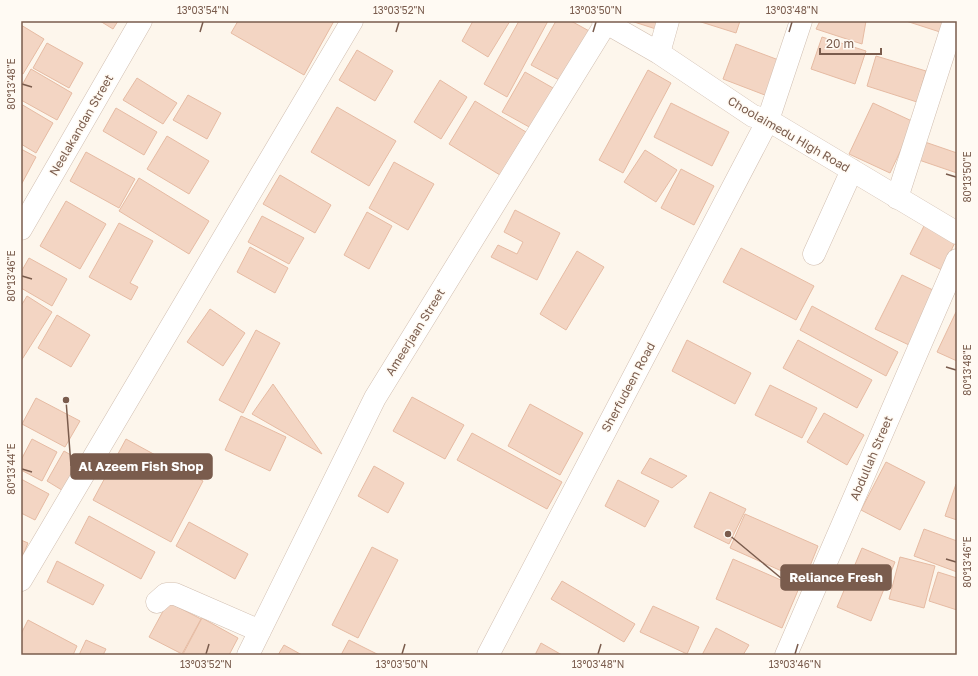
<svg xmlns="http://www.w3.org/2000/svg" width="978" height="676" font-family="'Golos Text',sans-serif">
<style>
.building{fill:#f3d5c3;stroke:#e6bba3}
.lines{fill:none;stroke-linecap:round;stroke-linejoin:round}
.minor-casing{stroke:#d1beb0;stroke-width:23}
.minor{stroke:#fff;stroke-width:22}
.ticks{fill:none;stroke:#7a5c4d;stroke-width:1.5}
.labels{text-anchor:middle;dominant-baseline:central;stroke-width:3;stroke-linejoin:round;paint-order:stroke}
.street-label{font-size:12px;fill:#7a5c4d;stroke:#fffaf3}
.leader{fill:none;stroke:#7a5c4d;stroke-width:1.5}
.callout-dot{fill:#7a5c4d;stroke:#fffaf3;stroke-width:1.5}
.callout{fill:#7a5c4d;stroke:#7a5c4d;stroke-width:1.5}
.callout-label{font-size:13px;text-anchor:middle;font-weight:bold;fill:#fff}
.neatline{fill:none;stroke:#7a5c4d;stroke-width:1.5}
.ticks-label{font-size:10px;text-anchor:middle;fill:#7a5c4d}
</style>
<rect width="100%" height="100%" fill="#fdf6ec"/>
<path class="building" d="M 100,21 L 118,21 L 113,29 Z
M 238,21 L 334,21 L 304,75 L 231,33 Z
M 473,21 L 510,21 L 488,57 L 462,41 Z
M 519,21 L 548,21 L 507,97 L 484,84 Z
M 556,21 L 571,21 L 591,32 L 563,82 L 531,65 Z
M 631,21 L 659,21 L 656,29 Z
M 698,21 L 740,21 L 736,33 Z
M 820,21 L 866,21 L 862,44 L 816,29 Z
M 906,21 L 944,21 L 940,32 Z
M 21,25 L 44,39 L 23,74 L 21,73 Z
M 822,37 L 866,51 L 855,84 L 811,69 Z
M 47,43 L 83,63 L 69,88 L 33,68 Z
M 736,44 L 784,62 L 770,97 L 723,79 Z
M 357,50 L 393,71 L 375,101 L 339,80 Z
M 876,56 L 926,71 L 917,102 L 867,86 Z
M 31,69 L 72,93 L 57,120 L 21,100 L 21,87 Z
M 648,70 L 671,83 L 623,173 L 599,160 Z
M 525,72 L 553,88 L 531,128 L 502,112 Z
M 137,78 L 177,103 L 163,124 L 123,100 Z
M 440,80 L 467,97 L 441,139 L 414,122 Z
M 188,95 L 221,113 L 207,139 L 173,120 Z
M 475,101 L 526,132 L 500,175 L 449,144 Z
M 671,103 L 729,132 L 712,166 L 654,137 Z
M 873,103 L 914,122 L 890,173 L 849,154 Z
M 21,104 L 53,123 L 36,153 L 21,144 Z
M 337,107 L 396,141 L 369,186 L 311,152 Z
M 116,108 L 157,132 L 144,155 L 103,131 Z
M 167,136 L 209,161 L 189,194 L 147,169 Z
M 922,141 L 957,153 L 957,173 L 916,159 Z
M 21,149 L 36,157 L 21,185 Z
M 645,150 L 677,170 L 656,202 L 624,182 Z
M 86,152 L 135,179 L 119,208 L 70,181 Z
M 394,162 L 434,184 L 408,230 L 369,208 Z
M 681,169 L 714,186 L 694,225 L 661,208 Z
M 280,175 L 331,205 L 315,233 L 263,204 Z
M 139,178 L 209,221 L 189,254 L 119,211 Z
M 66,201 L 106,224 L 80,269 L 40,246 Z
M 515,210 L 560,233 L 537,280 L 491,257 L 498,245 L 517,254 L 523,242 L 504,232 Z
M 367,212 L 392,226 L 369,269 L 344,255 Z
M 262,216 L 304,238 L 289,264 L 248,242 Z
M 927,220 L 957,238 L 942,270 L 910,254 Z
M 119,223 L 153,241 L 130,283 L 138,287 L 131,300 L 89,277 Z
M 250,247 L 288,268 L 275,293 L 237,272 Z
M 741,248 L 814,286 L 796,320 L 723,282 Z
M 577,251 L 604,267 L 566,330 L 540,314 Z
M 29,258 L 67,279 L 52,306 L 21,288 L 21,272 Z
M 902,275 L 935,291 L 909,345 L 875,329 Z
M 27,296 L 52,312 L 21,361 L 21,306 Z
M 812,306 L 898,352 L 886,376 L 800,330 Z
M 210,309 L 245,333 L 223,366 L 187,342 Z
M 956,312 L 957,313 L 957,361 L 937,352 Z
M 57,315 L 90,335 L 71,367 L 38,348 Z
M 256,330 L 280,343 L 243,413 L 219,400 Z
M 687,340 L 751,373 L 735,404 L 672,371 Z
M 798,340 L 872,380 L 857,408 L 783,368 Z
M 273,384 L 322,454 L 252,414 Z
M 770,385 L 817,408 L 802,438 L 755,415 Z
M 412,397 L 464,425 L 445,459 L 393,431 Z
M 36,398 L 80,421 L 65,447 L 22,424 Z
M 530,404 L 583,433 L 560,475 L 508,446 Z
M 824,413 L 864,435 L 847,465 L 807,442 Z
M 241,416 L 286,437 L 270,471 L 225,450 Z
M 472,433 L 562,482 L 547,509 L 457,460 Z
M 32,439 L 57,452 L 42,481 L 21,470 L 21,460 Z
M 126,439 L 203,481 L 171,542 L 93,500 Z
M 64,451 L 83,462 L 65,492 L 47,481 Z
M 650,458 L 687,476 L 672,488 L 641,473 Z
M 886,462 L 925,482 L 900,530 L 861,510 Z
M 374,466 L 404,483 L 388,513 L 358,496 Z
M 21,479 L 49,494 L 35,520 L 21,513 Z
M 618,480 L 659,501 L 645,527 L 605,506 Z
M 956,484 L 957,484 L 957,520 L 945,516 Z
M 710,492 L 746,509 L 729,544 L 694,527 Z
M 745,514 L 818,546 L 804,581 L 730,548 Z
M 89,516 L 155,552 L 141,579 L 75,543 Z
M 189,522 L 248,554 L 235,579 L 176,546 Z
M 924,529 L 957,541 L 957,572 L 914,556 Z
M 21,540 L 28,543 L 21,560 Z
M 372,547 L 398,560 L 358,638 L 332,625 Z
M 862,548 L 895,562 L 871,621 L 837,607 Z
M 900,557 L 935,566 L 924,608 L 889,599 Z
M 733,559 L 799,588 L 782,628 L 716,599 Z
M 57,561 L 104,585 L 93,605 L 47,582 Z
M 938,572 L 957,578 L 957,610 L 929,601 Z
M 562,581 L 635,624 L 624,642 L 551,599 Z
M 168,602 L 201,619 L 182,654 L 149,637 Z
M 653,606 L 699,627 L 687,654 L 640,632 Z
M 202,618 L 238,638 L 229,655 L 183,654 Z
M 28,620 L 77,646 L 73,655 L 21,655 L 21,634 Z
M 716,628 L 749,645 L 743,655 L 702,655 Z
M 86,640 L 106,649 L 103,655 L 79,655 Z
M 349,640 L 379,655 L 341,655 Z
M 541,643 L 562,655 L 535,655 Z
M 284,645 L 302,655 L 278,655 Z"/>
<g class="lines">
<defs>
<path id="minor" d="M 603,21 L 659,53 L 753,116 L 768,120 L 957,233
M 659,53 L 668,21
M 897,198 L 954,21
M 21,229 L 141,21
M 814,254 L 852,170
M 21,580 L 352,21
M 157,602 L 166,594 L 175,594 L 260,631
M 248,655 L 375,398 L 606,23
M 488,655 L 768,120 L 801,21
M 786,655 L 957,260"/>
</defs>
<use href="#minor" class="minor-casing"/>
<use href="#minor" class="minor"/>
</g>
<path class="ticks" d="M 200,32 L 203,22M 396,32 L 399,22M 593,32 L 596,22M 789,32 L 792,22M 22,84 L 32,87M 946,174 L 956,177M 22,276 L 32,279M 946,367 L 956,370M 22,469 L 32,472M 946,559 L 956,562M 206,654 L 209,644M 402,654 L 405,644M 598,654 L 601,644M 795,654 L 798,644"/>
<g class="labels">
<g class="street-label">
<text transform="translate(81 125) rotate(-60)">Neelakandan Street</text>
<text transform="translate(789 134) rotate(30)">Choolaimedu High Road</text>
<text transform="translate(415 332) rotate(-58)">Ameerjaan Street</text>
<text transform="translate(628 387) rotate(-62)">Sherfudeen Road</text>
<text transform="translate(871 458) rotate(-67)">Abdullah Street</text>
</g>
</g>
<path class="leader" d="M66 400L71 466M728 534L781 578"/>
<g class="callout-dot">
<circle cx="66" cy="400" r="4"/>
<circle cx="728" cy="534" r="4"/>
</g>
<g class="callout">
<rect x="71" y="454" width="141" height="25" rx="4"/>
<rect x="781" y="565" width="110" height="25" rx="4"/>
</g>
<g class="callout-label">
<text x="141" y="471">Al Azeem Fish Shop</text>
<text x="836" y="582">Reliance Fresh</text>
</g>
<rect width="978" height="676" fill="none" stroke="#fffaf3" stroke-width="44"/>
<path d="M820 48v6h61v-6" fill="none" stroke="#7a5c4d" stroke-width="2"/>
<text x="826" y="48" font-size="12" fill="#7a5c4d" stroke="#fffaf3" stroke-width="3" paint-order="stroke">20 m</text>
<rect x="22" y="22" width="934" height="632" class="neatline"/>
<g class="ticks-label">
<text x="203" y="14">13°03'54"N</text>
<text x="399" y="14">13°03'52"N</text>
<text x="596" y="14">13°03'50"N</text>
<text x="792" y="14">13°03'48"N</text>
<text transform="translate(11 84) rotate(-90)" y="4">80°13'48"E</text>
<text transform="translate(967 177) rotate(-90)" y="4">80°13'50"E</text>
<text transform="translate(11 276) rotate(-90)" y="4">80°13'46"E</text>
<text transform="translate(967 370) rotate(-90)" y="4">80°13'48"E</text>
<text transform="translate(11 469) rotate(-90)" y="4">80°13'44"E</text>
<text transform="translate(967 562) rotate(-90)" y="4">80°13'46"E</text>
<text x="206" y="668">13°03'52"N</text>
<text x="402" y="668">13°03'50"N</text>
<text x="598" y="668">13°03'48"N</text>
<text x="795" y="668">13°03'46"N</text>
</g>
</svg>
